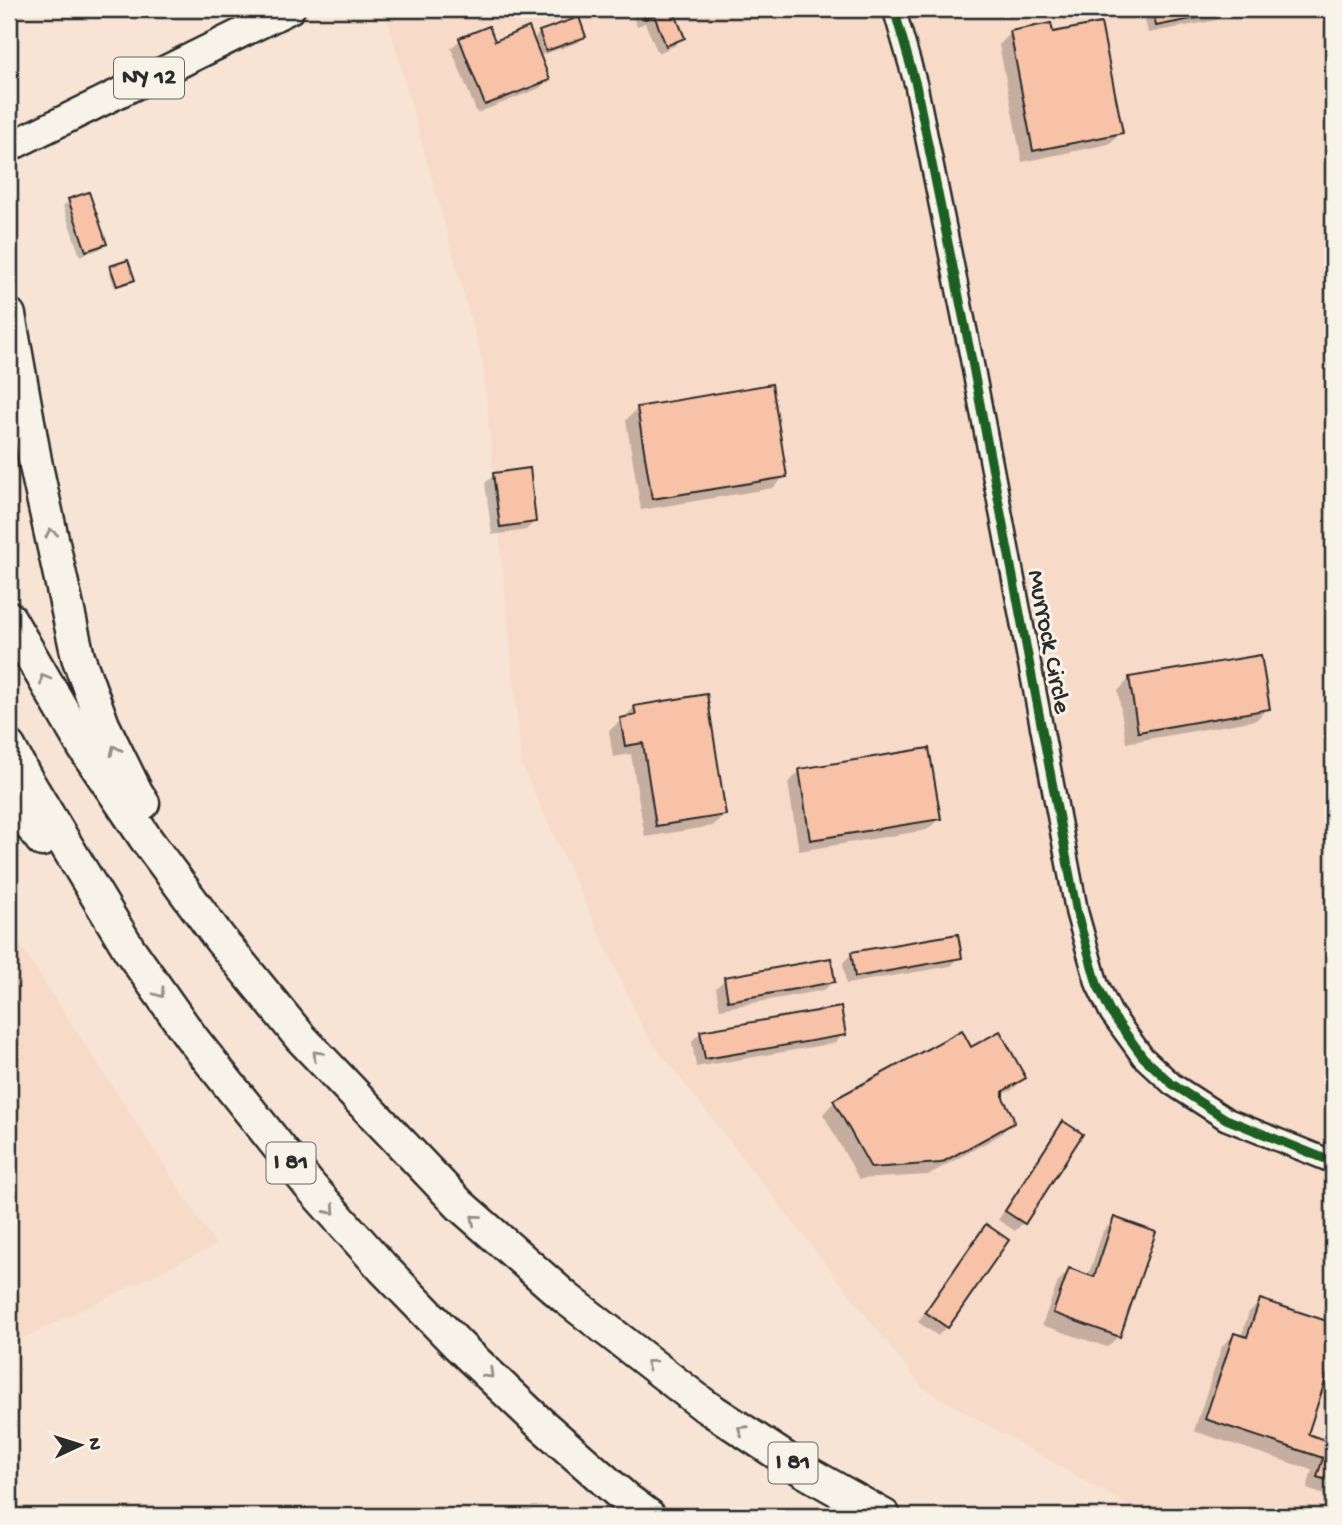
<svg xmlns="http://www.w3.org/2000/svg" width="1342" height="1525" font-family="'Gochi Hand',sans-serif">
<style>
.built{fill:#f7dac8}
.shadow{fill:#0003}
.building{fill:#f7c2a8;stroke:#2b2b2b;stroke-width:2}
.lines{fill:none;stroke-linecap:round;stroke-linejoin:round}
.minor-casing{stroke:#2b2b2b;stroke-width:26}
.major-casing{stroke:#2b2b2b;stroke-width:33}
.highway-casing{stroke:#2b2b2b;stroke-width:37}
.minor{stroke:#f7f3e8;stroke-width:21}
.major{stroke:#f7f3e8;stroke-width:28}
.highway{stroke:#f7f3e8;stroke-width:32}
.cycleway-casing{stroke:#f7f3e8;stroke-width:13}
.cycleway{stroke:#1b5e20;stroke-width:9}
.oneway{stroke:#918f8a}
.labels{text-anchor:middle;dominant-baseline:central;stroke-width:6;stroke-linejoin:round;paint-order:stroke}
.shield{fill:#f7f3e8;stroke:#686764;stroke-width:2}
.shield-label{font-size:24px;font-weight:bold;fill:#2b2b2b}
.street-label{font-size:26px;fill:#2b2b2b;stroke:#f7f3e8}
</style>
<rect width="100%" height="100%" fill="#f7e4d5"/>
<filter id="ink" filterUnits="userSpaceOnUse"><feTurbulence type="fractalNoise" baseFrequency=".0143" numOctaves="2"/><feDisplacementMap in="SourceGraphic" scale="14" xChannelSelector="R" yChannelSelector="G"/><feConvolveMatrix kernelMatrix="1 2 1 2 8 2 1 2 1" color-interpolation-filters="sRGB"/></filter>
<g filter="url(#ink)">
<path class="built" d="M 385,9 L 1333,9 L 1333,1516 L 1146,1516 L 922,1387 L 646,1034 L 522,766 L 483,363 Z
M 9,928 L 216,1245 L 9,1345 Z"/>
<path class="shadow" d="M 629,9 L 671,9 L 683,37 L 674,46 L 658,53 L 645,23 L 637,26 Z
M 759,9 L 780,9 L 763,17 Z
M 1143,9 L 1225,9 L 1226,11 L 1217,20 L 1148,33 Z
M 540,32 L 584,37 L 579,42 L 539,56 L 548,79 L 540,88 L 477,113 L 451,48 L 460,40 L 494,43 L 533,39 Z
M 1011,33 L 1052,34 L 1121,132 L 1109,144 L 1022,162 L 999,45 Z
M 69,201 L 105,244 L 100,249 L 80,256 L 63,206 Z
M 111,268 L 133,280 L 115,288 L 109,270 Z
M 638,408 L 785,476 L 773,488 L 641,510 L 626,420 Z
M 494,475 L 534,522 L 526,530 L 492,535 L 485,483 Z
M 1129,679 L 1268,708 L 1256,720 L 1126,743 L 1118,691 Z
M 635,707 L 724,814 L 713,826 L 645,837 L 631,754 L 613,757 L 609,731 Z
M 800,771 L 939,819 L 927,830 L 799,851 L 788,783 Z
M 851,954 L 960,957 L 951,966 L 846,984 L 843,963 Z
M 725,979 L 833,982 L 824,990 L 720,1009 L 716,988 Z
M 700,1033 L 844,1034 L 835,1043 L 696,1067 L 692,1041 Z
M 970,1049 L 1024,1078 L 1012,1090 L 1001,1095 L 1012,1122 L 1000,1135 L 928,1175 L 859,1179 L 823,1114 L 834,1102 Z
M 1064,1123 L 1023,1223 L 1015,1231 L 998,1220 L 1055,1132 Z
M 1115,1219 L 1119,1336 L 1107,1347 L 1042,1325 L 1058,1282 L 1069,1270 L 1088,1276 L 1103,1231 Z
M 986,1226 L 1006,1241 L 946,1327 L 938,1336 L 918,1322 L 977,1235 Z
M 1261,1301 L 1333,1325 L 1333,1352 L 1306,1435 L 1324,1441 L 1331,1419 L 1333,1417 L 1333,1498 L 1307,1489 L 1312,1470 L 1194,1431 L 1222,1346 L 1234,1335 L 1241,1337 L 1249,1312 Z"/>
<path class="building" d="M 641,9 L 673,9 L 685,38 L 666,46 L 654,15 L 645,19 Z
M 1153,9 L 1227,9 L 1227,12 L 1156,26 Z
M 579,17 L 586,37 L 546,51 L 539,31 Z
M 1051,23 L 1053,32 L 1101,23 L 1123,133 L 1033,151 L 1010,31 Z
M 489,26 L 495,41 L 529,27 L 550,80 L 485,105 L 459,38 Z
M 89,192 L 107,244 L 86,251 L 68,199 Z
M 128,260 L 135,280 L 117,286 L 110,266 Z
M 772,384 L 787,477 L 652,499 L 637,407 Z
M 530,468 L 536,522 L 500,527 L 493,473 Z
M 1261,655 L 1270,709 L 1138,732 L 1129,677 Z
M 707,694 L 726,815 L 656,826 L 643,743 L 625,746 L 620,718 L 636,715 L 634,706 Z
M 929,748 L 941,819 L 810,840 L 799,769 Z
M 958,934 L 962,958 L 855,977 L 851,952 Z
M 831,958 L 835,982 L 728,1001 L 724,977 Z
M 841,1007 L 846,1035 L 705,1059 L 700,1031 Z
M 962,1030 L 971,1047 L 1000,1031 L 1026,1078 L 1003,1091 L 1003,1098 L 1013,1116 L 1014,1123 L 941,1163 L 871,1168 L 833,1100 Z
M 1063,1121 L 1083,1134 L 1025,1224 L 1005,1211 Z
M 1114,1217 L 1156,1232 L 1120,1337 L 1053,1313 L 1069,1268 L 1094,1277 Z
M 986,1224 L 1009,1240 L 948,1328 L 925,1312 Z
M 1260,1299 L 1333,1323 L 1333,1357 L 1308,1434 L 1330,1442 L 1333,1433 L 1333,1482 L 1317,1477 L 1323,1458 L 1205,1419 L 1234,1333 L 1247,1337 Z"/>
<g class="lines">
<defs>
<path id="minor" d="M 894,9 L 916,85 L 970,351 L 1077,913 L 1097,984 L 1111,1013 L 1143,1057 L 1172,1084 L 1226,1119 L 1333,1162"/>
<path id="major" d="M 9,147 L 290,9"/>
<path id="highway" d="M 9,315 L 36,466 L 78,657 L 103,725 L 136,792 L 143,803
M 9,618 L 83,746 L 146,839 L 220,939 L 301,1038 L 460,1205 L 566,1298 L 704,1405 L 806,1472 L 884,1516
M 9,747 L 25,777 L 129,949 L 191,1037 L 309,1185 L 383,1268 L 459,1346 L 542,1425 L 626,1499 L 649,1516
M 9,797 L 42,840"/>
</defs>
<use href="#minor" class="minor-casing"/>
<use href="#major" class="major-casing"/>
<use href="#highway" class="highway-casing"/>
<use href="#minor" class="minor"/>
<use href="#major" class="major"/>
<use href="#highway" class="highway"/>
<defs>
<path id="cycleway" d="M 894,9 L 916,85 L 970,351 L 1077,913 L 1097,984 L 1111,1013 L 1143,1057 L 1172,1084 L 1226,1119 L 1333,1162"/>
</defs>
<use href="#cycleway" class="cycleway-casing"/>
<use href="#cycleway" class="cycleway"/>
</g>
<defs><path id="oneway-chevron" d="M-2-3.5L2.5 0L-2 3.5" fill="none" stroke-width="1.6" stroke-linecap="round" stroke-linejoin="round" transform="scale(1.75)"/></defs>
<g class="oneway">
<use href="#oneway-chevron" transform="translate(51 533) rotate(-102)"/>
<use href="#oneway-chevron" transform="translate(44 679) rotate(-120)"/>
<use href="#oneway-chevron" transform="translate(115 750) rotate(-116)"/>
<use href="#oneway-chevron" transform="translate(160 993) rotate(54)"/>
<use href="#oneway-chevron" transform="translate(317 1055) rotate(-134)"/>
<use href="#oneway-chevron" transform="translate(331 1210) rotate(48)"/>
<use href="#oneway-chevron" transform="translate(475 1219) rotate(-139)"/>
<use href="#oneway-chevron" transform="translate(650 1364) rotate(-142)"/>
<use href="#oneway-chevron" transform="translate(489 1374) rotate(44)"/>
<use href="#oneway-chevron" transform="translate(742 1430) rotate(-147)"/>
</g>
</g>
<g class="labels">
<g class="shield">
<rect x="114" y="57.5" width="70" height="41" rx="5"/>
<rect x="266.5" y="1142.5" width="49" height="41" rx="5"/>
<rect x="768.5" y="1442.5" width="49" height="41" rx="5"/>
</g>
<g class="shield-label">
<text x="149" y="78">NY 12</text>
<text x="291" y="1163">I 81</text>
<text x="793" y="1463">I 81</text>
</g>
<g class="street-label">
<text transform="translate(1047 642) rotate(79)">Murrock Circle</text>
</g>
</g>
<rect width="1342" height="1525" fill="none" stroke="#f7f3e8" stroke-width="35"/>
<rect x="18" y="18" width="1307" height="1490" fill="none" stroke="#2b2b2b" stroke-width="2.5" filter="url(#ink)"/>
<g transform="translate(80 1445) rotate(86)" stroke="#f7f3e8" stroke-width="5" paint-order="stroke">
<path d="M0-5L12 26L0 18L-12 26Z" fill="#2b2b2b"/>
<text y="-10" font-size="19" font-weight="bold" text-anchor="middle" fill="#2b2b2b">N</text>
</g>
</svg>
